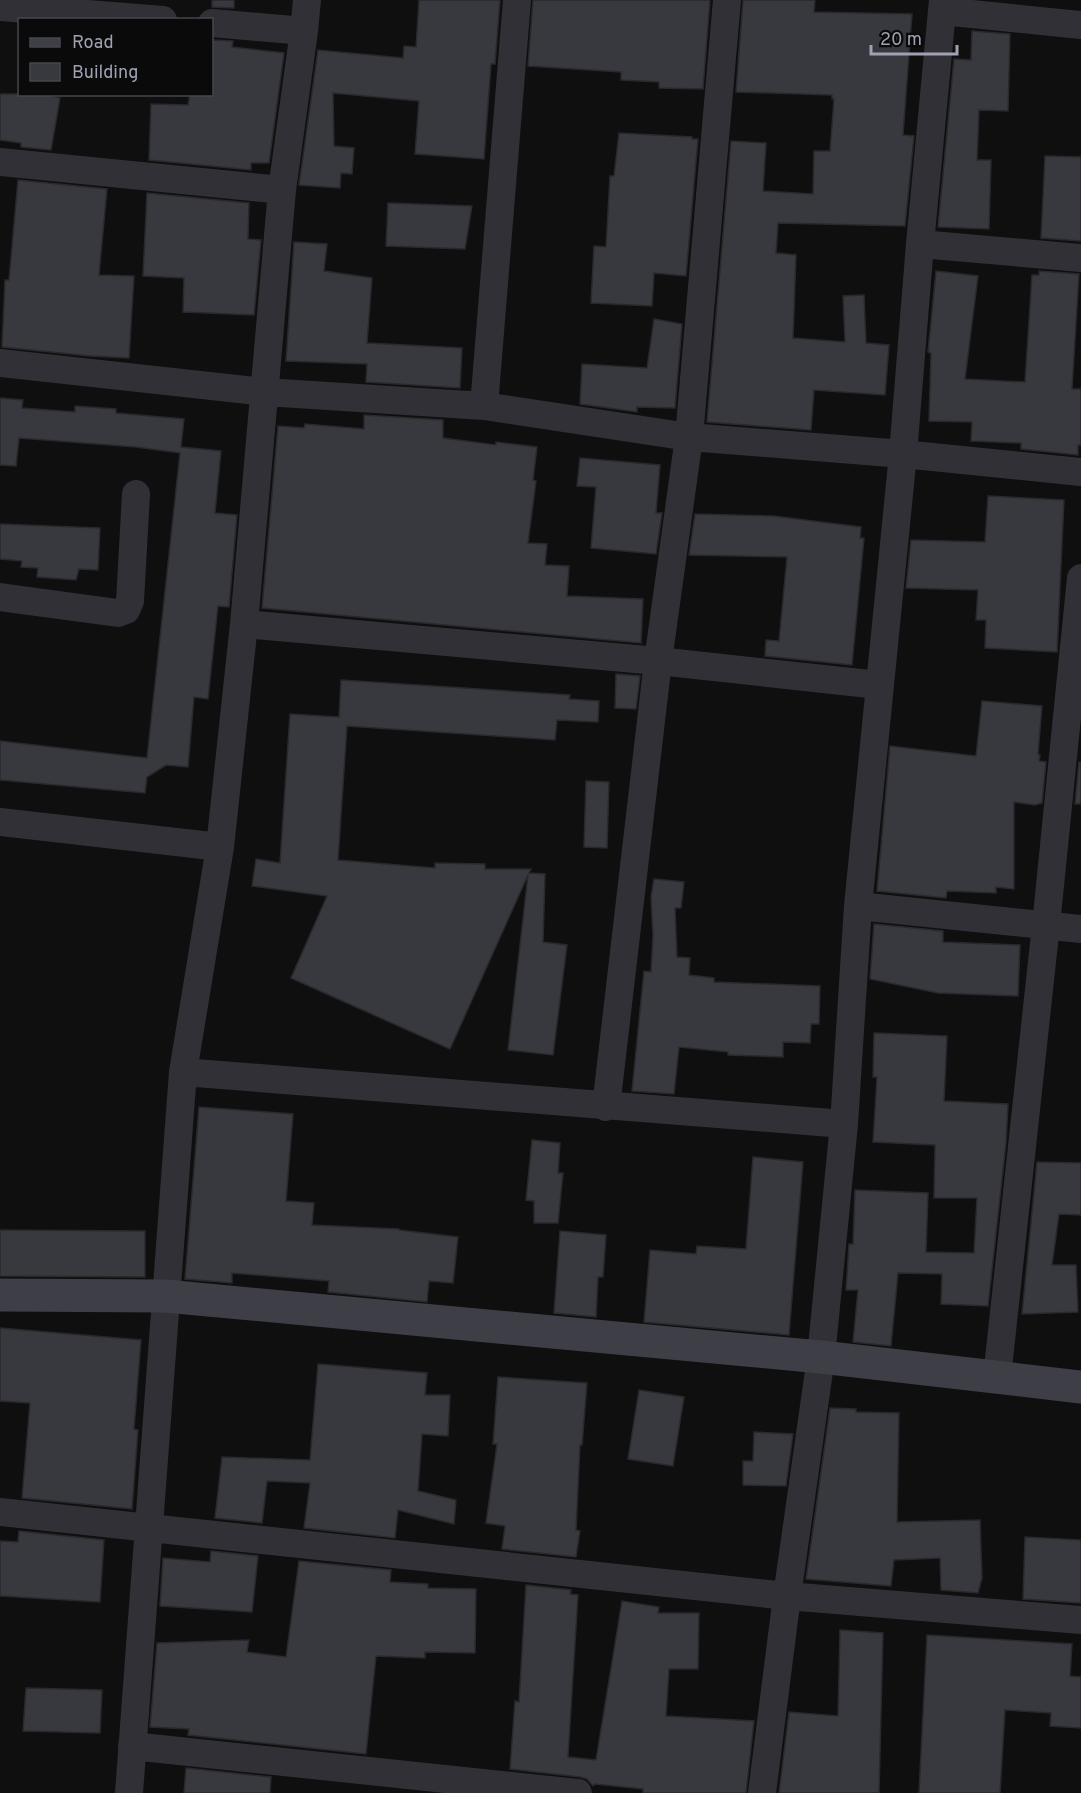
<svg xmlns="http://www.w3.org/2000/svg" width="1081" height="1793" font-family="Overpass,sans-serif">
<style>
.building{fill:#38393e;stroke:#29292d;stroke-width:1.5}
.lines{fill:none;stroke-linecap:round;stroke-linejoin:round}
.street{stroke:#303036;stroke-width:28}
.secondary{stroke:#3e3e46;stroke-width:33}
</style>
<rect width="100%" height="100%" fill="#0f0f10"/>
<path class="building" d="M 212,0 L 234,0 L 234,8 L 212,7 Z
M 419,0 L 500,0 L 495,64 L 491,64 L 484,159 L 415,154 L 419,101 L 333,93 L 334,146 L 354,148 L 352,174 L 341,173 L 340,188 L 299,185 L 318,50 L 403,58 L 404,46 L 416,47 Z
M 533,0 L 710,0 L 703,89 L 659,88 L 659,82 L 621,80 L 621,72 L 528,66 Z
M 743,0 L 815,0 L 814,12 L 912,14 L 903,135 L 914,136 L 905,226 L 778,223 L 776,253 L 796,255 L 793,338 L 845,342 L 843,296 L 864,295 L 866,343 L 889,345 L 885,395 L 814,390 L 811,430 L 707,422 L 731,141 L 766,143 L 763,191 L 813,194 L 814,151 L 830,151 L 834,99 L 832,99 L 832,95 L 736,92 Z
M 972,31 L 1010,34 L 1008,111 L 979,110 L 977,160 L 991,160 L 989,229 L 938,227 L 954,59 L 971,60 Z
M 212,40 L 233,41 L 232,47 L 284,53 L 269,163 L 251,163 L 251,170 L 149,160 L 151,104 L 188,105 L 190,94 L 212,94 Z
M 0,94 L 42,94 L 60,98 L 51,150 L 21,147 L 21,143 L 0,140 Z
M 619,133 L 692,137 L 692,139 L 698,139 L 686,276 L 654,273 L 652,306 L 591,303 L 594,246 L 606,247 L 610,176 L 614,176 Z
M 1045,156 L 1081,157 L 1081,241 L 1041,238 Z
M 18,180 L 107,189 L 99,275 L 134,276 L 129,358 L 90,356 L 2,347 L 5,280 L 9,280 Z
M 147,193 L 249,203 L 248,239 L 261,240 L 254,315 L 183,312 L 184,278 L 143,276 Z
M 388,203 L 472,206 L 465,249 L 386,246 Z
M 294,242 L 327,244 L 324,271 L 372,278 L 367,343 L 462,348 L 460,388 L 366,382 L 367,364 L 286,361 Z
M 936,271 L 978,276 L 965,379 L 1025,382 L 1032,275 L 1039,275 L 1039,271 L 1079,274 L 1072,389 L 1081,389 L 1081,445 L 1078,445 L 1078,455 L 1021,449 L 1021,443 L 971,441 L 972,422 L 929,421 L 931,353 L 928,352 Z
M 654,319 L 682,324 L 675,408 L 637,407 L 637,412 L 580,404 L 582,364 L 647,368 Z
M 0,398 L 23,400 L 22,408 L 75,412 L 75,406 L 116,409 L 116,413 L 184,419 L 181,447 L 221,451 L 215,513 L 237,515 L 229,607 L 218,606 L 208,699 L 194,697 L 188,767 L 166,765 L 147,777 L 145,793 L 0,780 L 0,741 L 147,758 L 180,453 L 136,447 L 19,438 L 16,466 L 0,465 Z
M 364,415 L 443,420 L 443,438 L 496,445 L 496,442 L 537,447 L 533,480 L 536,481 L 528,543 L 547,544 L 545,565 L 569,566 L 567,596 L 643,599 L 641,643 L 262,608 L 278,426 L 304,428 L 305,424 L 364,429 Z
M 580,458 L 660,465 L 656,513 L 662,513 L 656,554 L 591,548 L 596,487 L 577,486 Z
M 988,496 L 1064,500 L 1057,652 L 985,648 L 986,620 L 976,620 L 978,590 L 906,588 L 911,540 L 985,542 Z
M 695,514 L 773,516 L 861,527 L 860,538 L 864,538 L 852,665 L 765,656 L 766,640 L 779,641 L 787,557 L 689,555 Z
M 0,524 L 100,528 L 98,570 L 79,569 L 76,580 L 37,577 L 38,568 L 21,567 L 22,561 L 0,559 Z
M 616,674 L 640,676 L 636,709 L 615,708 Z
M 341,680 L 570,695 L 569,699 L 599,701 L 598,722 L 557,720 L 555,740 L 347,726 L 338,860 L 435,868 L 435,863 L 485,864 L 485,869 L 531,869 L 529,873 L 545,874 L 543,942 L 567,945 L 553,1055 L 508,1050 L 528,875 L 450,1049 L 291,978 L 327,896 L 252,886 L 256,859 L 280,863 L 290,714 L 339,717 Z
M 982,701 L 1042,706 L 1038,754 L 1040,755 L 1039,761 L 1046,762 L 1042,803 L 1035,805 L 1014,802 L 1014,889 L 996,887 L 996,893 L 947,891 L 946,898 L 877,891 L 890,746 L 976,756 Z
M 1079,762 L 1081,762 L 1081,804 L 1075,804 Z
M 586,781 L 609,782 L 607,848 L 584,847 Z
M 654,879 L 684,882 L 681,908 L 675,908 L 677,957 L 690,958 L 689,975 L 714,978 L 714,982 L 820,986 L 819,1024 L 811,1024 L 810,1043 L 783,1042 L 783,1057 L 728,1055 L 728,1052 L 679,1047 L 674,1094 L 632,1091 L 644,971 L 651,972 L 653,935 L 651,897 Z
M 874,924 L 943,931 L 943,942 L 1020,945 L 1018,996 L 938,993 L 870,979 Z
M 874,1033 L 947,1036 L 944,1101 L 1008,1104 L 1006,1143 L 988,1306 L 941,1304 L 942,1274 L 898,1273 L 891,1346 L 853,1342 L 858,1290 L 846,1290 L 849,1244 L 853,1244 L 855,1190 L 928,1193 L 926,1252 L 974,1253 L 977,1198 L 934,1198 L 935,1145 L 873,1142 L 877,1077 L 873,1077 Z
M 199,1107 L 293,1114 L 286,1201 L 314,1203 L 312,1225 L 399,1229 L 399,1230 L 458,1237 L 453,1283 L 429,1281 L 427,1302 L 328,1292 L 329,1281 L 232,1273 L 232,1283 L 185,1279 Z
M 532,1140 L 560,1143 L 558,1173 L 563,1173 L 558,1223 L 534,1223 L 534,1201 L 526,1200 Z
M 753,1157 L 803,1162 L 789,1335 L 644,1322 L 650,1250 L 696,1254 L 697,1246 L 746,1249 Z
M 1037,1162 L 1081,1163 L 1081,1215 L 1059,1214 L 1052,1265 L 1076,1265 L 1078,1312 L 1022,1314 Z
M 0,1230 L 145,1231 L 145,1277 L 0,1276 Z
M 560,1231 L 606,1235 L 603,1277 L 598,1277 L 596,1317 L 554,1313 Z
M 0,1328 L 141,1340 L 134,1429 L 138,1430 L 132,1509 L 22,1498 L 30,1403 L 0,1401 Z
M 318,1364 L 427,1373 L 425,1395 L 450,1395 L 448,1436 L 422,1434 L 418,1491 L 456,1500 L 454,1524 L 398,1510 L 395,1538 L 304,1528 L 310,1483 L 267,1481 L 262,1523 L 215,1518 L 222,1457 L 310,1460 Z
M 498,1377 L 587,1383 L 582,1445 L 580,1445 L 576,1530 L 580,1531 L 576,1557 L 502,1549 L 505,1526 L 486,1523 L 497,1444 L 493,1444 Z
M 639,1390 L 684,1397 L 673,1466 L 628,1459 Z
M 830,1408 L 856,1409 L 856,1412 L 899,1413 L 897,1522 L 980,1520 L 982,1578 L 978,1593 L 941,1590 L 940,1558 L 894,1560 L 891,1586 L 806,1579 Z
M 754,1432 L 793,1434 L 786,1486 L 743,1485 L 743,1461 L 753,1461 Z
M 19,1531 L 104,1540 L 100,1602 L 0,1596 L 0,1541 L 18,1542 Z
M 1025,1537 L 1081,1540 L 1081,1603 L 1023,1599 Z
M 211,1551 L 258,1556 L 252,1612 L 160,1606 L 163,1558 L 210,1562 Z
M 299,1561 L 391,1570 L 390,1582 L 428,1584 L 428,1588 L 476,1589 L 475,1653 L 425,1652 L 425,1658 L 376,1656 L 366,1754 L 188,1735 L 189,1729 L 150,1727 L 157,1643 L 249,1640 L 247,1652 L 286,1657 Z
M 526,1585 L 571,1590 L 570,1594 L 578,1595 L 568,1757 L 596,1760 L 622,1601 L 659,1607 L 658,1613 L 699,1613 L 698,1669 L 669,1669 L 666,1716 L 754,1721 L 746,1793 L 643,1793 L 643,1789 L 595,1784 L 593,1786 L 587,1779 L 580,1777 L 510,1769 L 515,1701 L 519,1702 Z
M 840,1630 L 883,1633 L 879,1793 L 779,1793 L 789,1712 L 838,1716 Z
M 927,1635 L 1072,1644 L 1070,1676 L 1081,1677 L 1081,1728 L 1050,1726 L 1051,1713 L 1005,1710 L 1000,1793 L 919,1793 Z
M 26,1688 L 102,1690 L 100,1733 L 23,1731 Z
M 186,1768 L 271,1777 L 270,1793 L 184,1793 Z"/>
<g class="lines">
<path class="street" d="M 0,7 L 163,20
M 942,11 L 1081,25
M 212,23 L 304,31
M 0,162 L 282,190
M 920,244 L 1081,258
M 0,363 L 265,392 L 484,406 L 689,437 L 903,454 L 1081,472
M 484,406 L 517,0
M 0,597 L 118,613 L 126,610 L 130,601 L 136,494
M 244,624 L 658,661 L 879,685
M 0,822 L 220,847
M 858,906 L 1081,929
M 183,1072 L 844,1124
M 606,1107 L 658,661 L 689,437 L 727,0
M 997,1377 L 1046,925 L 1081,578
M 0,1512 L 787,1596 L 1081,1620
M 132,1746 L 578,1793
M 129,1793 L 183,1072 L 220,847 L 244,624 L 282,190 L 304,31 L 307,0
M 762,1793 L 787,1596 L 821,1357 L 844,1124 L 858,906 L 903,454 L 920,244 L 943,0"/>
<path class="secondary" d="M 0,1295 L 165,1296 L 821,1357 L 1081,1387"/>
</g>
<rect x="18" y="18" width="195" height="78" fill="#0a0a0b" stroke="#46474e" stroke-width="1.5"/>
<rect x="30" y="38" width="30" height="9" fill="#3e3e46" stroke="#46474e" stroke-width="1.5"/>
<text x="72" y="48" font-size="18" fill="#9fa2b2">Road</text>
<rect x="30" y="63" width="30" height="18" fill="#38393e" stroke="#46474e" stroke-width="1.5"/>
<text x="72" y="78" font-size="18" fill="#9fa2b2">Building</text>
<path d="M871 45v9h86v-9" fill="none" stroke="#9fa2b2" stroke-width="3"/>
<text x="880" y="45" font-size="18" fill="#9fa2b2" stroke="#0a0a0b" stroke-width="4.5" paint-order="stroke">20 m</text>
</svg>
